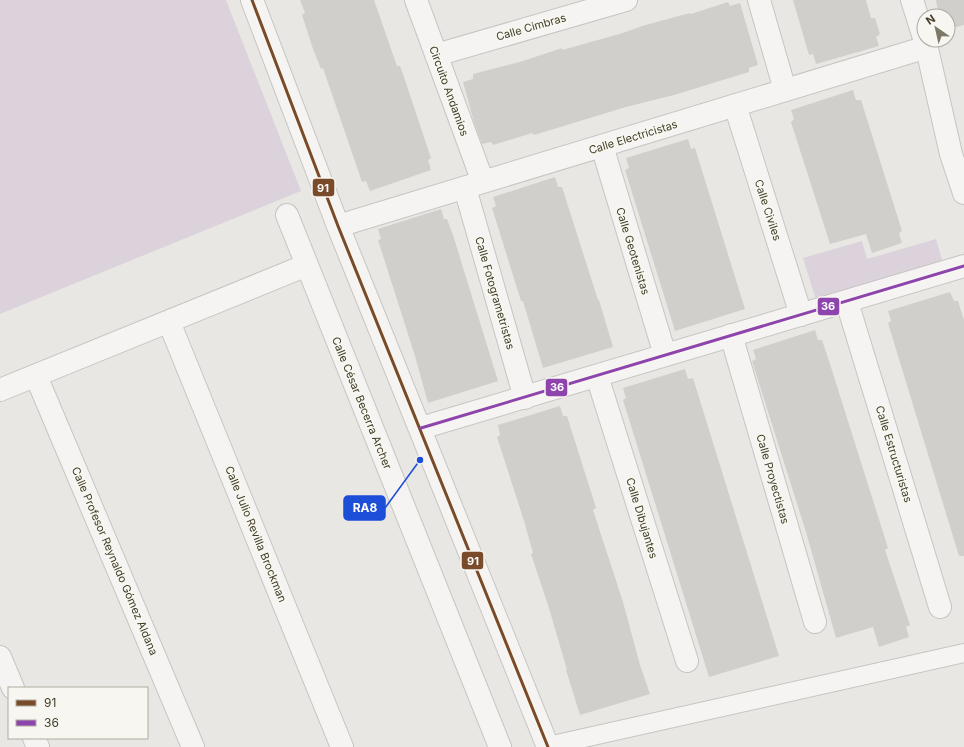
<svg xmlns="http://www.w3.org/2000/svg" width="964" height="747" font-family="Inter,sans-serif">
<style>
.green{fill:#dcd2db}
.building{fill:#d1cfcb}
.lines{fill:none;stroke-linecap:round;stroke-linejoin:round}
.pedestrian-casing{stroke:#c6c5c1;stroke-width:20}
.minor-casing{stroke:#c6c5c1;stroke-width:24}
.tertiary-casing{stroke:#c6c5c1;stroke-width:24}
.pedestrian{stroke:#f5f4f2;stroke-width:18}
.minor{stroke:#f5f4f2;stroke-width:22}
.tertiary{stroke:#f5f4f2;stroke-width:22}
.bus-1-casing{stroke:#f7f6f0;stroke-width:6}
.bus-2-casing{stroke:#f7f6f0;stroke-width:6}
.bus-1{stroke:#7a4b2a;stroke-width:3}
.bus-2{stroke:#8e44ad;stroke-width:3}
.labels{text-anchor:middle;dominant-baseline:central;stroke-width:4;stroke-linejoin:round;paint-order:stroke}
.street-label{font-size:11px;fill:#433e28;stroke:#f7f6f0}
.leader{fill:none;stroke:#1d4ed8;stroke-width:1.5}
.callout-dot{fill:#1d4ed8;stroke:#f7f6f0;stroke-width:1.5}
.callout{fill:#1d4ed8;stroke:#1d4ed8;stroke-width:1.5}
.callout-label{font-size:12px;text-anchor:middle;font-weight:bold;fill:#fff}
.line-badge{stroke:#f7f6f0;stroke-width:1.5}
.badge-label{font-size:11px;text-anchor:middle;font-weight:bold;fill:#fff}
</style>
<rect width="100%" height="100%" fill="#e8e7e3"/>
<path class="green" d="M 0,0 L 226,0 L 301,191 L 0,314 Z
M 936,239 L 943,263 L 816,300 L 803,258 L 862,241 L 867,259 Z"/>
<path class="building" d="M 300,0 L 374,0 L 397,66 L 400,66 L 403,74 L 431,158 L 428,160 L 431,170 L 370,191 L 366,181 L 362,182 L 323,68 L 321,69 L 313,49 L 302,15 L 305,13 Z
M 793,0 L 866,0 L 871,18 L 875,18 L 880,34 L 876,37 L 879,46 L 816,64 L 813,54 L 809,55 Z
M 936,0 L 964,0 L 964,25 L 948,29 L 948,16 L 939,16 Z
M 728,2 L 730,6 L 740,3 L 758,65 L 749,68 L 749,72 L 674,95 L 626,107 L 534,135 L 532,133 L 493,145 L 491,142 L 482,144 L 474,122 L 463,82 L 473,79 L 473,74 L 523,61 L 562,48 L 562,50 L 623,33 L 642,26 L 690,13 L 691,14 Z
M 853,90 L 856,100 L 861,100 L 902,231 L 899,233 L 902,243 L 872,253 L 866,234 L 830,244 L 791,122 L 794,119 L 791,110 Z
M 688,139 L 691,149 L 695,148 L 745,309 L 675,331 L 625,170 L 629,168 L 626,158 Z
M 555,177 L 558,187 L 562,187 L 598,300 L 599,300 L 613,347 L 543,368 L 523,301 L 521,301 L 492,208 L 496,206 L 493,197 Z
M 441,209 L 444,219 L 447,219 L 453,235 L 498,381 L 428,403 L 415,356 L 378,240 L 381,239 L 378,229 Z
M 950,292 L 954,301 L 958,301 L 964,320 L 964,556 L 959,556 L 888,323 L 891,321 L 888,311 Z
M 815,330 L 818,340 L 822,340 L 830,364 L 888,548 L 885,550 L 910,625 L 906,627 L 909,637 L 879,647 L 873,627 L 836,638 L 806,532 L 752,361 L 756,359 L 753,350 Z
M 685,369 L 688,379 L 693,378 L 779,656 L 709,677 L 623,400 L 626,398 L 623,388 Z
M 560,406 L 563,416 L 567,416 L 591,492 L 596,508 L 593,510 L 623,602 L 640,665 L 650,694 L 580,715 L 566,670 L 567,670 L 549,608 L 531,554 L 533,553 L 524,521 L 497,437 L 500,435 L 498,425 Z"/>
<g class="lines">
<defs>
<path id="pedestrian" d="M 548,746 L 964,653"/>
<path id="minor" d="M 416,0 L 483,182
M 759,0 L 785,90
M 912,0 L 924,38
M 925,40 L 951,154 L 964,193
M 436,55 L 626,0
M 735,105 L 801,315
M 602,146 L 665,355
M 465,188 L 525,398
M 287,215 L 500,747
M 338,226 L 927,47
M 847,302 L 940,607
M 169,322 L 342,747
M 731,335 L 815,622
M 36,376 L 193,747
M 597,376 L 687,661
M 0,390 L 307,265
M 421,428 L 964,266
M 0,657 L 13,688
M 34,738 L 38,747"/>
<path id="tertiary" d="M 252,0 L 338,226 L 548,747"/>
</defs>
<use href="#pedestrian" class="pedestrian-casing"/>
<use href="#minor" class="minor-casing"/>
<use href="#tertiary" class="tertiary-casing"/>
<use href="#pedestrian" class="pedestrian"/>
<use href="#minor" class="minor"/>
<use href="#tertiary" class="tertiary"/>
<defs>
<path id="bus-1" d="M 252,0 L 338,226 L 548,747"/>
<path id="bus-2" d="M 421,428 L 964,266"/>
</defs>
<use href="#bus-1" class="bus-1-casing"/>
<use href="#bus-2" class="bus-2-casing"/>
<use href="#bus-1" class="bus-1"/>
<use href="#bus-2" class="bus-2"/>
</g>
<g class="labels">
<g class="street-label">
<text transform="translate(531 27) rotate(-16)">Calle Cimbras</text>
<text transform="translate(449 91) rotate(70)">Circuito Andamios</text>
<text transform="translate(633 137) rotate(-17)">Calle Electricistas</text>
<text transform="translate(768 210) rotate(72)">Calle Civiles</text>
<text transform="translate(633 251) rotate(73)">Calle Geotenistas</text>
<text transform="translate(495 293) rotate(74)">Calle Fotogrametristas</text>
<text transform="translate(362 403) rotate(68)">Calle César Becerra Archer</text>
<text transform="translate(894 454) rotate(73)">Calle Estructuristas</text>
<text transform="translate(773 479) rotate(74)">Calle Proyectistas</text>
<text transform="translate(642 518) rotate(73)">Calle Dibujantes</text>
<text transform="translate(256 534) rotate(68)">Calle Julio Revilla Brockman</text>
<text transform="translate(115 561) rotate(67)">Calle Profesor Reynaldo Gómez Aldana</text>
</g>
</g>
<path class="leader" d="M420 460L385 508"/>
<circle class="callout-dot" cx="420" cy="460" r="4"/>
<rect class="callout" x="344" y="496" width="41" height="24" rx="4"/>
<g class="callout-label">
<text x="365" y="512">RA8</text>
</g>
<g class="line-badge">
<rect x="312" y="178" width="23" height="19" rx="4" fill="#7a4b2a"/>
<rect x="817" y="297" width="23" height="19" rx="4" fill="#8e44ad"/>
<rect x="545" y="378" width="23" height="19" rx="4" fill="#8e44ad"/>
<rect x="461" y="551" width="23" height="19" rx="4" fill="#7a4b2a"/>
</g>
<g class="badge-label">
<text x="323" y="192">91</text>
<text x="828" y="310">36</text>
<text x="557" y="391">36</text>
<text x="473" y="565">91</text>
</g>
<rect x="8" y="687" width="140" height="52" fill="#f7f6f0" stroke="#afaca0"/>
<rect x="16" y="700" width="20" height="6" fill="#7a4b2a" stroke="#afaca0"/>
<text x="44" y="707" font-size="12" fill="#433e28">91</text>
<rect x="16" y="720" width="20" height="6" fill="#8e44ad" stroke="#afaca0"/>
<text x="44" y="727" font-size="12" fill="#433e28">36</text>
<g transform="translate(936 28) rotate(326)"><circle r="19" fill="#f7f6f0" stroke="#afaca0"/>
<path d="M0-3L7 15L0 10L-7 15Z" fill="#7d7969"/>
<text y="-6" font-size="11" font-weight="bold" text-anchor="middle" fill="#433e28">N</text>
</g>
</svg>
